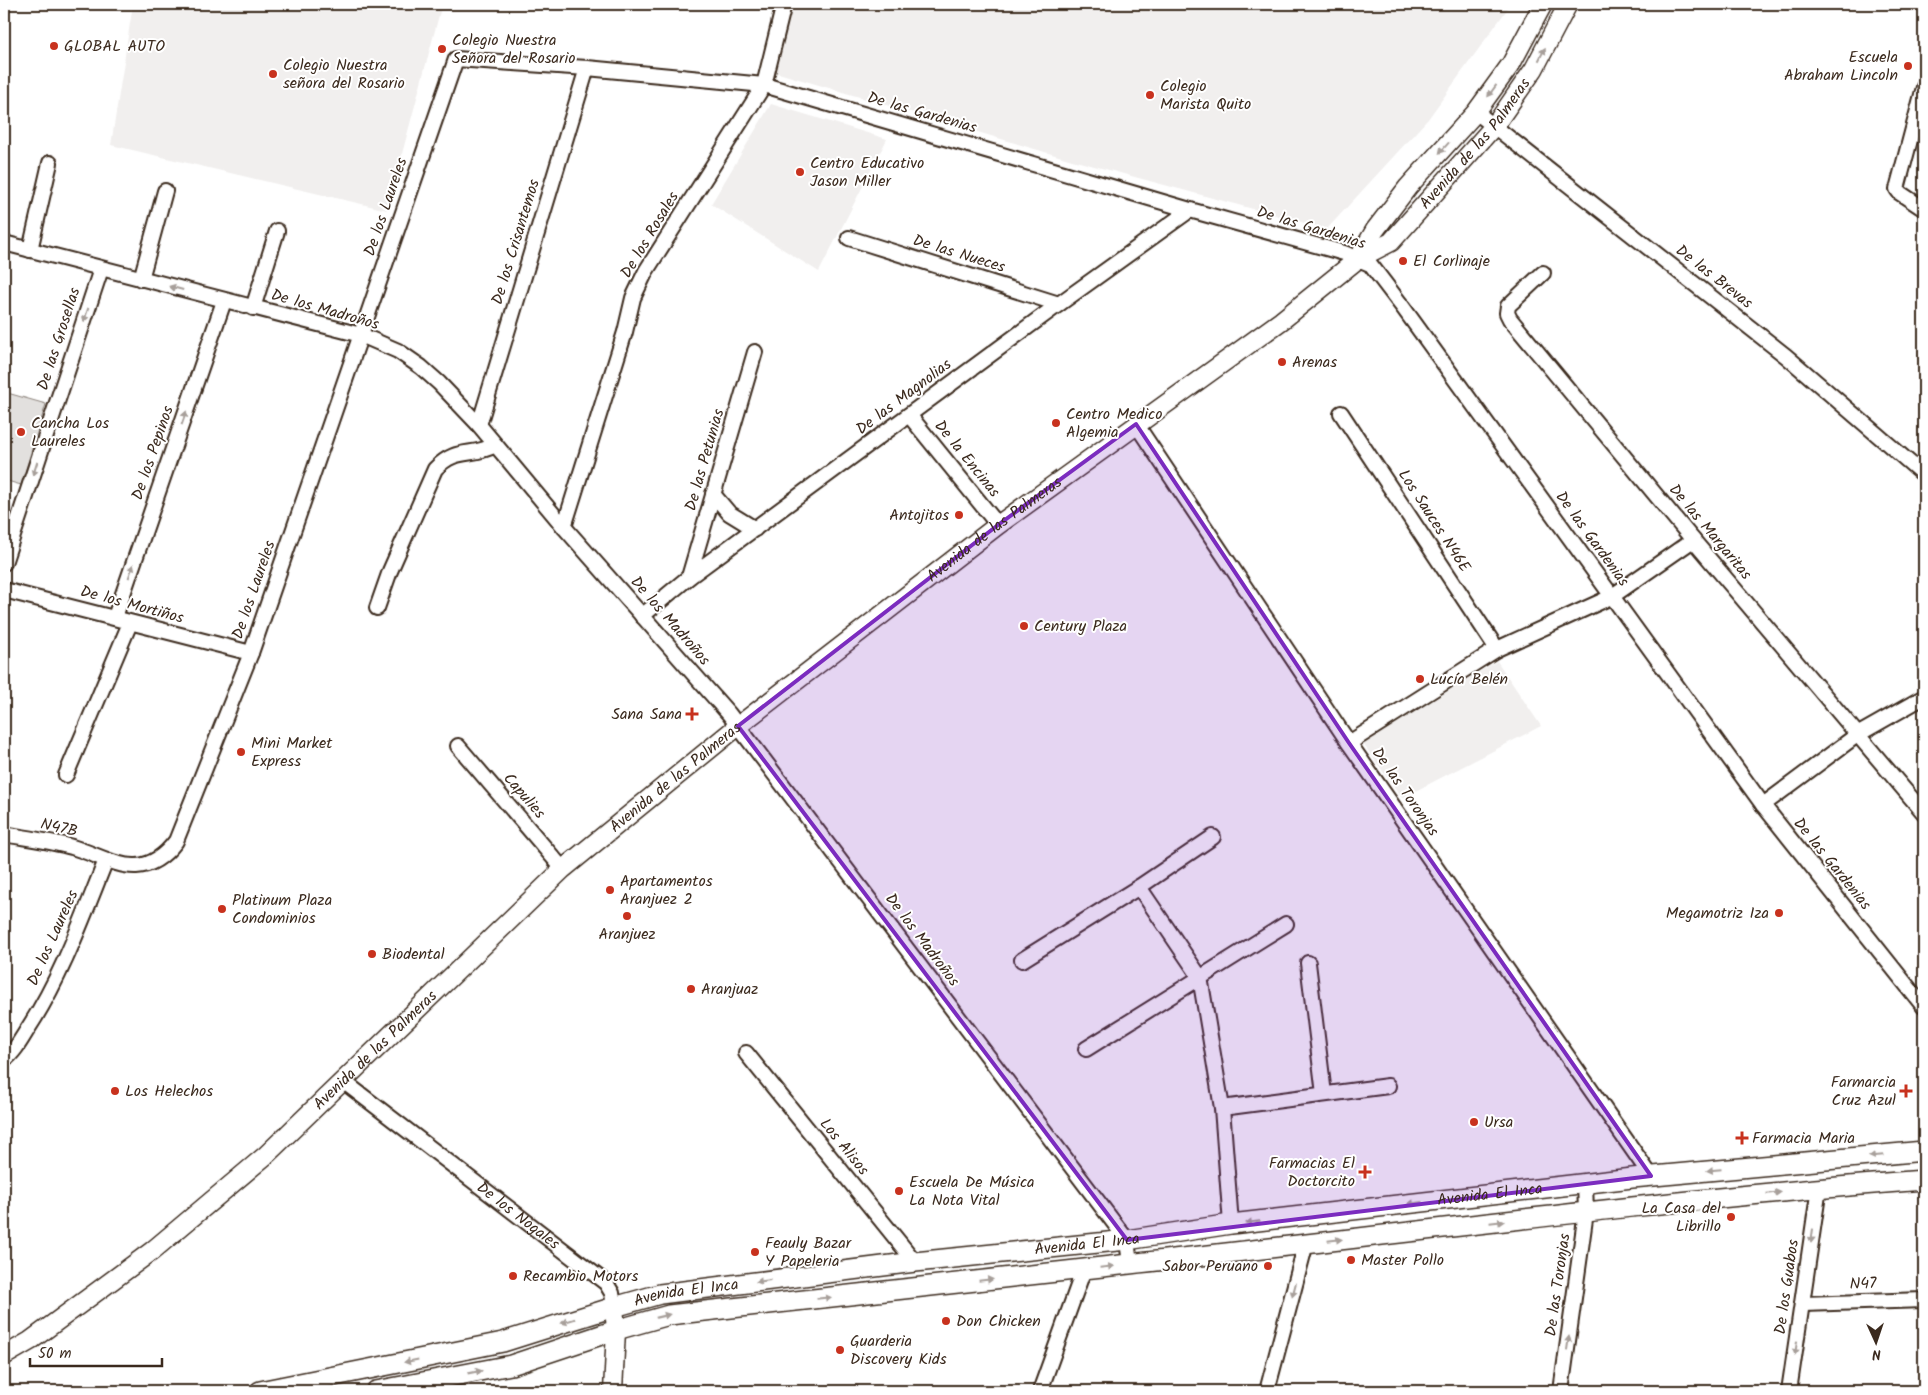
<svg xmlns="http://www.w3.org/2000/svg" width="1928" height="1395" font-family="Kalam,sans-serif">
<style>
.built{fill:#f1efee}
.green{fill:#e2e0de;stroke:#8e857e}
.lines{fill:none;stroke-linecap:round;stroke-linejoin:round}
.minor-casing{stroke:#3b2a1e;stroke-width:18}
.tertiary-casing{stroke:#3b2a1e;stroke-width:21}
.secondary-casing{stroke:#3b2a1e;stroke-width:22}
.minor{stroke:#fff;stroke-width:14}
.tertiary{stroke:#fff;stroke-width:18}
.secondary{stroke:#fff;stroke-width:19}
.oneway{fill:#a79f9a}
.marked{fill:#7b2cbf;fill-opacity:0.2;stroke:#7b2cbf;stroke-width:4;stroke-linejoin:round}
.poi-dot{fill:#c8321e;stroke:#fff;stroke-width:2}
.labels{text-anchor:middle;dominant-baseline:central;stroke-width:4;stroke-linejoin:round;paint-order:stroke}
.poi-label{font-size:16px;fill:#3b2a1e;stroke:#fff;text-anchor:start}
.street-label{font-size:16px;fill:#3b2a1e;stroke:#fff}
</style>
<rect width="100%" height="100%" fill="#fff"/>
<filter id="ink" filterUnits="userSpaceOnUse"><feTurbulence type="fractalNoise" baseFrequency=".02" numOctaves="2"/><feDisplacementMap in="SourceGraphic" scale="10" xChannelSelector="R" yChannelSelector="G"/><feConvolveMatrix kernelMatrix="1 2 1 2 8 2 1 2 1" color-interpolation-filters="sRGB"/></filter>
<g filter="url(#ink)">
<path class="built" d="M 133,4 L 442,4 L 387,210 L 111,145 Z
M 793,4 L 1511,4 L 1428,119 L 1327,229 L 1072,160 L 775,72 Z
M 771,104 L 887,139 L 819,272 L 711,204 Z
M 1497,661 L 1541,726 L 1402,798 L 1363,744 Z"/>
<path class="green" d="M 4,392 L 46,404 L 21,485 L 4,480 Z"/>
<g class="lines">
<defs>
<g id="minor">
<path d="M 1924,87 L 1897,189 L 1900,193 L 1924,209"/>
<path d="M 1476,112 L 1786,356 L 1924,475"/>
<path d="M 849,238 L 1059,304"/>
<path d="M 4,243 L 361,335 L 398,351 L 421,367 L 439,383 L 479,425 L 564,527 L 729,714 L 1127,1240 L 1130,1264"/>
<path d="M 30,250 L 50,163"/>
<path d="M 1543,273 L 1508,306 L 1507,313 L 1510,319 L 1693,540 L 1924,813"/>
<path d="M 141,279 L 165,191"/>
<path d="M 253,308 L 277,231"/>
<path d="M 1341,413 L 1497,649"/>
<path d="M 909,415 L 998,525"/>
<path d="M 1136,424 L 1349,743 L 1651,1176"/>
<path d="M 479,425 L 587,68"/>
<path d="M 713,494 L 729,513 L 755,529"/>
<path d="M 564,527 L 625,332 L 633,298 L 646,271 L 764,85 L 784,4"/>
<path d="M 4,563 L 101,269"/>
<path d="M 689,577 L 755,352"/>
<path d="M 4,590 L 251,653"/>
<path d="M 377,608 L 390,571 L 435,469 C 457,446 471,458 495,445"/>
<path d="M 642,616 L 689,577 L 1059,304 L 1190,210"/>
<path d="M 115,617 L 224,301"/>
<path d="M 1349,743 L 1497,649 L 1611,597 L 1693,540"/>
<path d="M 458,746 L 563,869"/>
<path d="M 66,775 L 130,623"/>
<path d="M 1763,805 L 1857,735 L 1924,697"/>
<path d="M 4,834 C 26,838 50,841 72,847 C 112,859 142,886 176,841 L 251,653 L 456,59 L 587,68 L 764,85 L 1190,210 L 1344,253 L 1370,264 L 1402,306 L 1763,805 L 1924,1007"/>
<path d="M 1139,887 L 1200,977 L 1222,1108 L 1231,1224"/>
<path d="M 1022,960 L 1139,887 L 1213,837"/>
<path d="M 1308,963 L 1324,1094"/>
<path d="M 1086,1049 L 1286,924"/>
<path d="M 746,1053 L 915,1262"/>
<path d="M 4,1060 C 15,1052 22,1038 29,1027 C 62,976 83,917 106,860"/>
<path id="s1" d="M 343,1081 L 606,1283 L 612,1293 L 614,1307"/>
<path d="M 1222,1108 L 1388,1086"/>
<path d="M 1803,1304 L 1924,1300"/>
<path d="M 1040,1391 L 1084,1269"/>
<path d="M 1267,1391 L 1306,1243"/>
<path d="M 1561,1391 L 1586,1212 L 1585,1183"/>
<path d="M 1789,1391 L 1819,1188"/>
</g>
<g id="tertiary">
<path d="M 1358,259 L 1375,230 L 1408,187 L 1476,112 L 1511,64 L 1543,4"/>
<path id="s2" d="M 4,1356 L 30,1341 L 152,1251 L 265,1156 L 563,869 L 738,726 L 998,525 L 1281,321 L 1358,259 L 1391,242 L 1495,125 L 1534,69 L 1568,4"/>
<path d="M 613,1391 L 616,1330 L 614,1307"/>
</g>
<g id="secondary">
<path id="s3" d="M 260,1391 L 503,1342 L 614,1307 L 660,1294 L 915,1262 L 1127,1240 L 1231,1224 L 1632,1178 L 1924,1151"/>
<path d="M 376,1391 L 511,1365 L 616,1330 L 669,1315 C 822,1298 976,1281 1129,1264 C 1394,1235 1658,1200 1924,1180"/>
</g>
</defs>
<use href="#minor" class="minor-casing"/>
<use href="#tertiary" class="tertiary-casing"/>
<use href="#secondary" class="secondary-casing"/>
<use href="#minor" class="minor"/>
<use href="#tertiary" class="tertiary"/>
<use href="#secondary" class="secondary"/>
</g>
<defs><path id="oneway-solid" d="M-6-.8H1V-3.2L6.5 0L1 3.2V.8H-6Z" transform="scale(1.25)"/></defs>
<g class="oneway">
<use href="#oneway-solid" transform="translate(1542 54) rotate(-63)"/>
<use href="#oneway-solid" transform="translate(1492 91) rotate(126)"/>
<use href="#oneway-solid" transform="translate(1444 148) rotate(132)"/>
<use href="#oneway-solid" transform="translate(176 288) rotate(-165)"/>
<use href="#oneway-solid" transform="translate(86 315) rotate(108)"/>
<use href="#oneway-solid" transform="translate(184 418) rotate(-71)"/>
<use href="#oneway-solid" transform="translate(35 469) rotate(108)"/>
<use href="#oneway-solid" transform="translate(131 571) rotate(-71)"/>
<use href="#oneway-solid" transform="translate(1876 1156) rotate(175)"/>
<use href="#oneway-solid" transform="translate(1714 1170) rotate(175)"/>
<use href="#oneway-solid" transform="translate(1774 1193) rotate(-6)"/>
<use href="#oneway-solid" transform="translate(1415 1203) rotate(173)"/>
<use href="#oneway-solid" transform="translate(1253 1222) rotate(173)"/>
<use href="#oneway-solid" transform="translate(1497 1222) rotate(-6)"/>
<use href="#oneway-solid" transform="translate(1812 1236) rotate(98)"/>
<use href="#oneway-solid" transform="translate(1335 1240) rotate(-6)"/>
<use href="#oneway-solid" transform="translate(1107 1267) rotate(-6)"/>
<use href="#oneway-solid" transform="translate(986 1280) rotate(-6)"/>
<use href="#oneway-solid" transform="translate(763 1281) rotate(173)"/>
<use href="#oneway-solid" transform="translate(1294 1290) rotate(105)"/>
<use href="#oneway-solid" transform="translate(824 1298) rotate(-6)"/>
<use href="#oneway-solid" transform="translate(663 1316) rotate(-14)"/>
<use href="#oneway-solid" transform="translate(568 1321) rotate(162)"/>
<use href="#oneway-solid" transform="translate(1568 1343) rotate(-82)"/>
<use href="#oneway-solid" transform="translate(1796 1348) rotate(99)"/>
<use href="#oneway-solid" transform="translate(411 1361) rotate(169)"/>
<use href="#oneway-solid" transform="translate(475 1372) rotate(-11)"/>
</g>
</g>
<path class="marked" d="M 1136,424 L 1349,743 L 1651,1176 L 1127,1240 L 738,726 L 998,525 Z"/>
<g class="poi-dot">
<circle cx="54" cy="46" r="5"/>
<circle cx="442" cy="49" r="5"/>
<circle cx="1908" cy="66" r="5"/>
<circle cx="273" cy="74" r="5"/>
<circle cx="1150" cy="95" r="5"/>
<circle cx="800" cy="172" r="5"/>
<circle cx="1403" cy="261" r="5"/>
<circle cx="1282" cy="362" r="5"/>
<circle cx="1056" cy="423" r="5"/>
<circle cx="21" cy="432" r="5"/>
<circle cx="959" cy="515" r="5"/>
<circle cx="1024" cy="626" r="5"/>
<circle cx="1420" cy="679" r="5"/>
<path d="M689.5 706.5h5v5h5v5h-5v5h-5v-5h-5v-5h5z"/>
<circle cx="241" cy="752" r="5"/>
<circle cx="610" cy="890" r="5"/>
<circle cx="222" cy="909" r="5"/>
<circle cx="1779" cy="913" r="5"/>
<circle cx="627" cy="916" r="5"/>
<circle cx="372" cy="954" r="5"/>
<circle cx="691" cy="989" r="5"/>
<circle cx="115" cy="1091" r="5"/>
<path d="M1903.5 1083.5h5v5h5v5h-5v5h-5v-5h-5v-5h5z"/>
<circle cx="1474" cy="1122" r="5"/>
<path d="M1739.5 1130.5h5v5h5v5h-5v5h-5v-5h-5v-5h5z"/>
<path d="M1362.5 1164.5h5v5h5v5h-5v5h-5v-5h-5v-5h5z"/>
<circle cx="899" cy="1191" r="5"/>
<circle cx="1731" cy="1217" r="5"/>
<circle cx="755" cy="1252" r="5"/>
<circle cx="1351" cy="1260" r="5"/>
<circle cx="1268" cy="1266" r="5"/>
<circle cx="513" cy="1276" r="5"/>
<circle cx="946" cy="1321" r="5"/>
<circle cx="840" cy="1350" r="5"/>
</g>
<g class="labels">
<g class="poi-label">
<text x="452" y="40">Colegio Nuestra<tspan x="452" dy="18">Señora del Rosario</tspan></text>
<text x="64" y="46">GLOBAL AUTO</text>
<text x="1898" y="57" text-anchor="end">Escuela<tspan x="1898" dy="18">Abraham Lincoln</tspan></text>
<text x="283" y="65">Colegio Nuestra<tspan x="283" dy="18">señora del Rosario</tspan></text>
<text x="1160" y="86">Colegio<tspan x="1160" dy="18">Marista Quito</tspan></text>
<text x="810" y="163">Centro Educativo<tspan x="810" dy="18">Jason Miller</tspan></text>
<text x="1413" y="261">El Corlinaje</text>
<text x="1292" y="362">Arenas</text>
<text x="1066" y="414">Centro Medico<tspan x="1066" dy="18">Algemia</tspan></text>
<text x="31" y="423">Cancha Los<tspan x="31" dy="18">Laureles</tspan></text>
<text x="949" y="515" text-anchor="end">Antojitos</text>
<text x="1034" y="626">Century Plaza</text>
<text x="1430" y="679">Lucía Belén</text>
<text x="682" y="714" text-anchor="end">Sana Sana</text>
<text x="251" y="743">Mini Market<tspan x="251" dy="18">Express</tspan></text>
<text x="620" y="881">Apartamentos<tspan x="620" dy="18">Aranjuez 2</tspan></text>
<text x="232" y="900">Platinum Plaza<tspan x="232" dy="18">Condominios</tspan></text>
<text x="1769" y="913" text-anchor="end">Megamotriz Iza</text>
<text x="627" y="934" text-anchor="middle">Aranjuez</text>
<text x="382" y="954">Biodental</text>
<text x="701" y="989">Aranjuaz</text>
<text x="1896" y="1082" text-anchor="end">Farmarcia<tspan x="1896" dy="18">Cruz Azul</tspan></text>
<text x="125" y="1091">Los Helechos</text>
<text x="1484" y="1122">Ursa</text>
<text x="1752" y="1138">Farmacia Maria</text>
<text x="1355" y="1163" text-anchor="end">Farmacias El<tspan x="1355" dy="18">Doctorcito</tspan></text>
<text x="909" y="1182">Escuela De Música<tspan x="909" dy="18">La Nota Vital</tspan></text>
<text x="1721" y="1208" text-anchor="end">La Casa del<tspan x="1721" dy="18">Librillo</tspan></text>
<text x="765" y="1243">Feauly Bazar<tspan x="765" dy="18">Y Papeleria</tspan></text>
<text x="1361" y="1260">Master Pollo</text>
<text x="1258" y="1266" text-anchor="end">Sabor Peruano</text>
<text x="523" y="1276">Recambio Motors</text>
<text x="956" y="1321">Don Chicken</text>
<text x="850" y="1341">Guarderia<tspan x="850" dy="18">Discovery Kids</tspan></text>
</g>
<g class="street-label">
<text transform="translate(922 113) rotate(16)">De las Gardenias</text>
<text stroke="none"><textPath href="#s2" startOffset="1912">Avenida de las Palmeras</textPath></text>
<text transform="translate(386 207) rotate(-71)">De los Laureles</text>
<text transform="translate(1311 228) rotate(17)">De las Gardenias</text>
<text transform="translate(650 235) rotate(-59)">De los Rosales</text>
<text transform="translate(516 242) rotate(-73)">De los Crisantemos</text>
<text transform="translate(959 254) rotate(17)">De las Nueces</text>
<text transform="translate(1714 277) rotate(38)">De las Brevas</text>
<text transform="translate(325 310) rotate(16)">De los Madroños</text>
<text transform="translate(59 339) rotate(-72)">De las Grosellas</text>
<text transform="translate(904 397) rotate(-37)">De las Magnolias</text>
<text transform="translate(153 453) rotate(-71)">De los Pepinos</text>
<text transform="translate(967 459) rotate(51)">De la Encinas</text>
<text transform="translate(705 460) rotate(-74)">De las Petunias</text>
<text transform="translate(1434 521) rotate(57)">Los Sauces N46E</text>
<text stroke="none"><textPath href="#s2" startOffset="1292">Avenida de las Palmeras</textPath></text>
<text transform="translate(1710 532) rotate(50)">De las Margaritas</text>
<text transform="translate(1592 539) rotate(54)">De las Gardenias</text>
<text transform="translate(254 590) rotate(-71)">De los Laureles</text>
<text transform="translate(132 605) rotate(15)">De los Mortiños</text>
<text transform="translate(670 621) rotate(49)">De los Madroños</text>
<text stroke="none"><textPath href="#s2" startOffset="888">Avenida de las Palmeras</textPath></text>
<text transform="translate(1405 792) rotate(55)">De las Toronjas</text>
<text transform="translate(524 796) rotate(49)">Capulies</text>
<text transform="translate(59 828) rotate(13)">N47B</text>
<text transform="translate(1832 864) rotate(51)">De las Gardenias</text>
<text transform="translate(53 938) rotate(-66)">De los Laureles</text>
<text transform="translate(922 940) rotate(53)">De los Madroños</text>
<text stroke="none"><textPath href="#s2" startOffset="482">Avenida de las Palmeras</textPath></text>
<text transform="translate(844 1147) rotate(51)">Los Alisos</text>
<text stroke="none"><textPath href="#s3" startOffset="1248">Avenida El Inca</textPath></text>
<text stroke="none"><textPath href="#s1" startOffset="221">De los Nogales</textPath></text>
<text stroke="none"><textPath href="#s3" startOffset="842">Avenida El Inca</textPath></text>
<text transform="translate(1863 1284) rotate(-2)">N47</text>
<text transform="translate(1558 1285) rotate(-82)">De las Toronjas</text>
<text transform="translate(1787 1287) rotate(-82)">De los Guabos</text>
<text stroke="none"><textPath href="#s3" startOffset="438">Avenida El Inca</textPath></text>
</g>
</g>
<rect width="1928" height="1395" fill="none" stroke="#fff" stroke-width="20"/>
<rect x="10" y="10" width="1908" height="1375" fill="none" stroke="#3b2a1e" stroke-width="2" filter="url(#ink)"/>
<g transform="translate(1876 1342) rotate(177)" stroke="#ffffff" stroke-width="4" paint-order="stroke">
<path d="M0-4L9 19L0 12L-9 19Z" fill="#3b2a1e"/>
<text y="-8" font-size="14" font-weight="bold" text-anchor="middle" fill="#3b2a1e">N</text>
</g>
<path d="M30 1358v8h132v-8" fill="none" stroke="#3b2a1e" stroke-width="2.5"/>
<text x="38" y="1358" font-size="15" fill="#3b2a1e" stroke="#ffffff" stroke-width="4" paint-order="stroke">50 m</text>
</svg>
